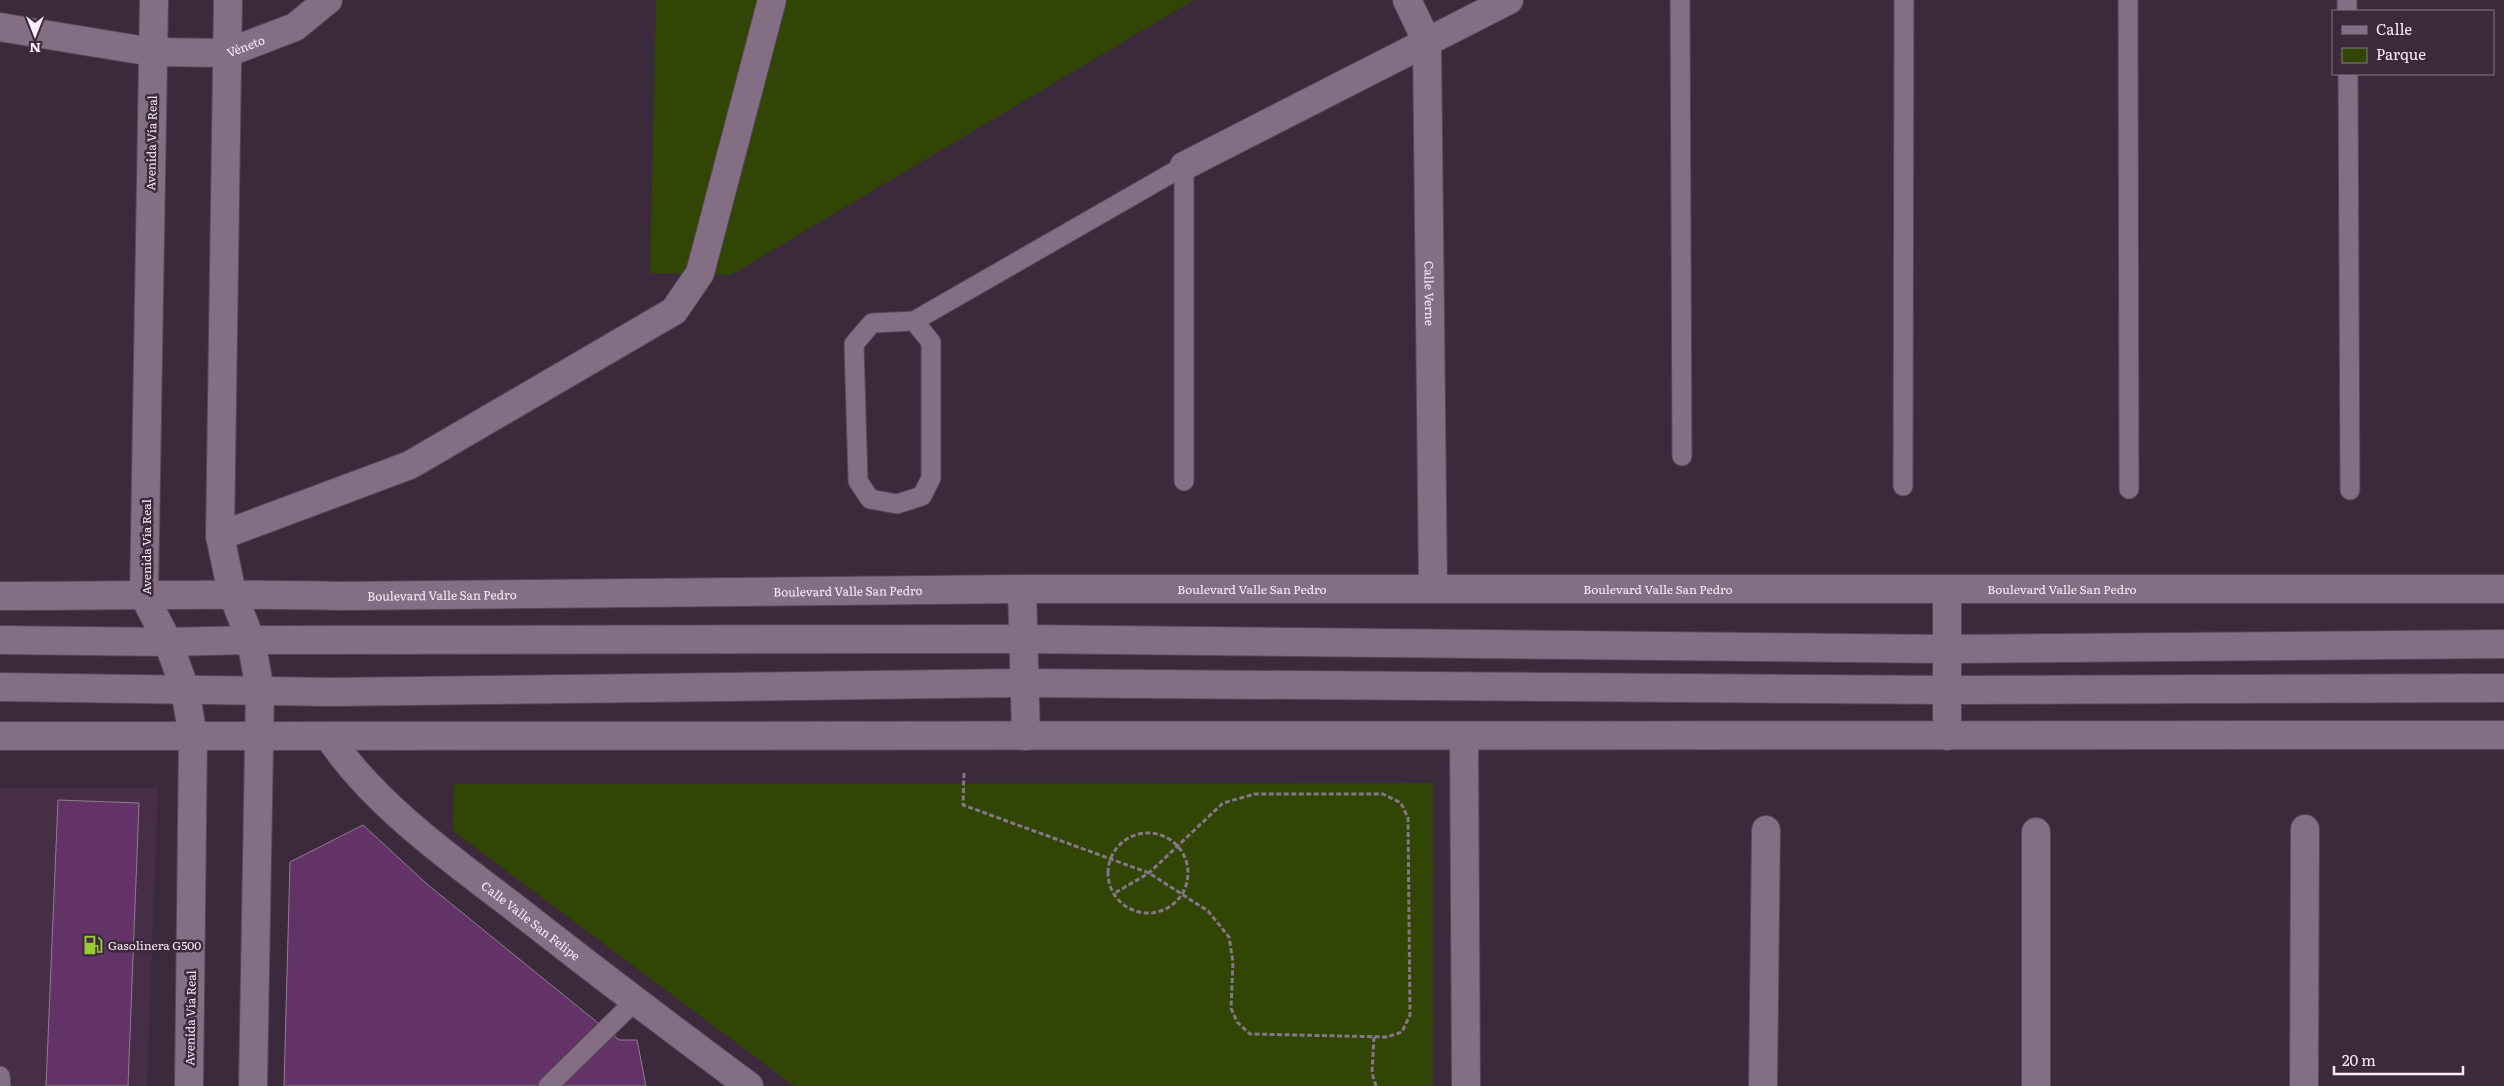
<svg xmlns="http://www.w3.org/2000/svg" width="2504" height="1086" font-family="Literata,serif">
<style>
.built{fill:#462e47}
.green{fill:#314505}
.building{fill:#633266;stroke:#937d93}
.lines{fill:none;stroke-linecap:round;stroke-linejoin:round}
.lane-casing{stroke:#564657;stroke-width:21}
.street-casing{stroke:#564657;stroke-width:30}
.secondary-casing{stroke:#564657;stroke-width:30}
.path{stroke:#867687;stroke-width:3;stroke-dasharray:5 2.5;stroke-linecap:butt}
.lane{stroke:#846e84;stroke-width:19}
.street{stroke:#846e84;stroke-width:28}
.secondary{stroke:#846e84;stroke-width:28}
.labels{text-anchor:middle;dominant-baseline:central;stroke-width:5;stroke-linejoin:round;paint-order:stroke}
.street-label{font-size:12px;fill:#faedfa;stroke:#3b293c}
.poi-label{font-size:12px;fill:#faedfa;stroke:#3b293c;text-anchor:start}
</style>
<rect width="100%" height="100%" fill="#3b293c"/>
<path class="built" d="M 0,788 L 158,788 L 147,1086 L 0,1086 Z"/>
<path class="green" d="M 656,0 L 1194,0 L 731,275 L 650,273 Z
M 1433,783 L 1433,1086 L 794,1086 L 453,831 L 454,784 Z"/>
<path class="building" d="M 58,800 L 139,803 L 128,1086 L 46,1086 Z
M 363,825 L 428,885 L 619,1040 L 637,1040 L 646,1086 L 284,1086 L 290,862 Z"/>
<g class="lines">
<defs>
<path id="lane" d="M 1680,0 L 1682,456
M 2128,0 L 2129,489
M 2347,0 L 2347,11
M 2348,74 L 2350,490
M 914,321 L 1184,166 L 1184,481
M 914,321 L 931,342 L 931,478 L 922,496 L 897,504 L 870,499 L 858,481 L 854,344 L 872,323 Z
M 1903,486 L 1904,0
M 0,1076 L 1,1086
M 548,1086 L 635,1001"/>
<g id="street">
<path id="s1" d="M 1407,0 L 1427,42 L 1433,589"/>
<path id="s2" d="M 0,27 L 152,52 L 227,53 L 295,27 L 328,0"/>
<path d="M 1184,166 L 1509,0"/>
<path d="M 220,536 L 410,465 L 674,311 L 700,273 L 772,0"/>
<path id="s3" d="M 329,737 C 372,802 448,857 510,904 C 589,966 668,1026 749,1086"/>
<path d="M 1464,737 L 1466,1086"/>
<path d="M 2036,832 L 2036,1086"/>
<path d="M 1763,1086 L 1766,830"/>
<path d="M 2304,1086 L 2305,829"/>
</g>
<g id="secondary">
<path d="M 154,0 L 144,596 L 168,642 L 185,689 L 193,737 L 189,1086"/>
<path d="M 228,0 L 220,536 L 232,593 L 251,640 L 260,690 L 253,1086"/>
<path d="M 1022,589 L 1026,736"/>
<path d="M 1947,589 L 1947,736"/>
<path id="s4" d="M 0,596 C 113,596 227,593 340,596 L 1022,589 L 2504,589"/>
<path d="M 0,640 L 168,642 L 251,640 L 1023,639 L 1947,649 L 2504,644"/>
<path d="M 0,687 L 331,692 L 1024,683 L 1947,690 L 2504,688"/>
<path d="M 0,736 L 2504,735"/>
</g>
</defs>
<use href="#lane" class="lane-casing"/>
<use href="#street" class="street-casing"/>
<use href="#secondary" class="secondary-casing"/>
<path class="path" d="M 964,773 L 963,805 L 1149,873 L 1208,911 L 1229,937 L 1233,962 L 1231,1008 L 1237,1022 L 1250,1034 L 1387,1037 L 1402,1032 L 1410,1015 L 1408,818 L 1401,803 L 1383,794 L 1255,794 L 1223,803 L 1149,873 L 1113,894
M1108 873a40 40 0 1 1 80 0a40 40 0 1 1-80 0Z
M 1374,1037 L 1372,1073 L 1376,1086"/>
<use href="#lane" class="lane"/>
<use href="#street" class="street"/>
<use href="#secondary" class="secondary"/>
</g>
<defs>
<symbol id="fuel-bare" viewBox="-9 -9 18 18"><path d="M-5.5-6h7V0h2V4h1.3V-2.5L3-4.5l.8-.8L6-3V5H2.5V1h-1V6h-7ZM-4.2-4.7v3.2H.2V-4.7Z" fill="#99cb36" stroke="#3b293c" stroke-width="2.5" paint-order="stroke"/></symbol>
</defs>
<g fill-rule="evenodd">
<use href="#fuel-bare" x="79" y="931" width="28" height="28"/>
</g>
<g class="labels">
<g class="street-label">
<text stroke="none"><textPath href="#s2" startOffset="249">Véneto</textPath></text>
<text transform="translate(151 143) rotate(-89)">Avenida Vía Real</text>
<text stroke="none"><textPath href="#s1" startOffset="298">Calle Verne</textPath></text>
<text transform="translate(146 547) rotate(-90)">Avenida Vía Real</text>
<text stroke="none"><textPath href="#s4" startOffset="1252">Boulevard Valle San Pedro</textPath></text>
<text stroke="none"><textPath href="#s4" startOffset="1658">Boulevard Valle San Pedro</textPath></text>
<text stroke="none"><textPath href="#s4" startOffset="2062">Boulevard Valle San Pedro</textPath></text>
<text stroke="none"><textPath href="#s4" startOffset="848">Boulevard Valle San Pedro</textPath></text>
<text stroke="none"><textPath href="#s4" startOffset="442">Boulevard Valle San Pedro</textPath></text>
<text stroke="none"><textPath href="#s3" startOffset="274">Calle Valle San Felipe</textPath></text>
<text transform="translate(190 1018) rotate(-89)">Avenida Vía Real</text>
</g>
<g class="poi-label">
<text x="108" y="945">Gasolinera G500</text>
</g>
</g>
<rect x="2332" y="10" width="162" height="65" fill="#3b293c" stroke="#877788"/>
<rect x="2342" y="26" width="25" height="8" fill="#846e84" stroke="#877788"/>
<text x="2376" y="35" font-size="15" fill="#faedfa">Calle</text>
<rect x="2342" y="48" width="25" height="15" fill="#314505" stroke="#877788"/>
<text x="2376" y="60" font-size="15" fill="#faedfa">Parque</text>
<g transform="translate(35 35) rotate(180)" stroke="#3b293c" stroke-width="4" paint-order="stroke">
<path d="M0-4L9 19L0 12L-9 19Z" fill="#faedfa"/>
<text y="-8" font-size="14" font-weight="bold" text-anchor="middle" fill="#faedfa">N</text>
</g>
<path d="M2334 1066v8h129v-8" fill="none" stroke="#faedfa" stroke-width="2.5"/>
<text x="2342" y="1066" font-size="15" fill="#faedfa" stroke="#3b293c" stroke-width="4" paint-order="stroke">20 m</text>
</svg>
